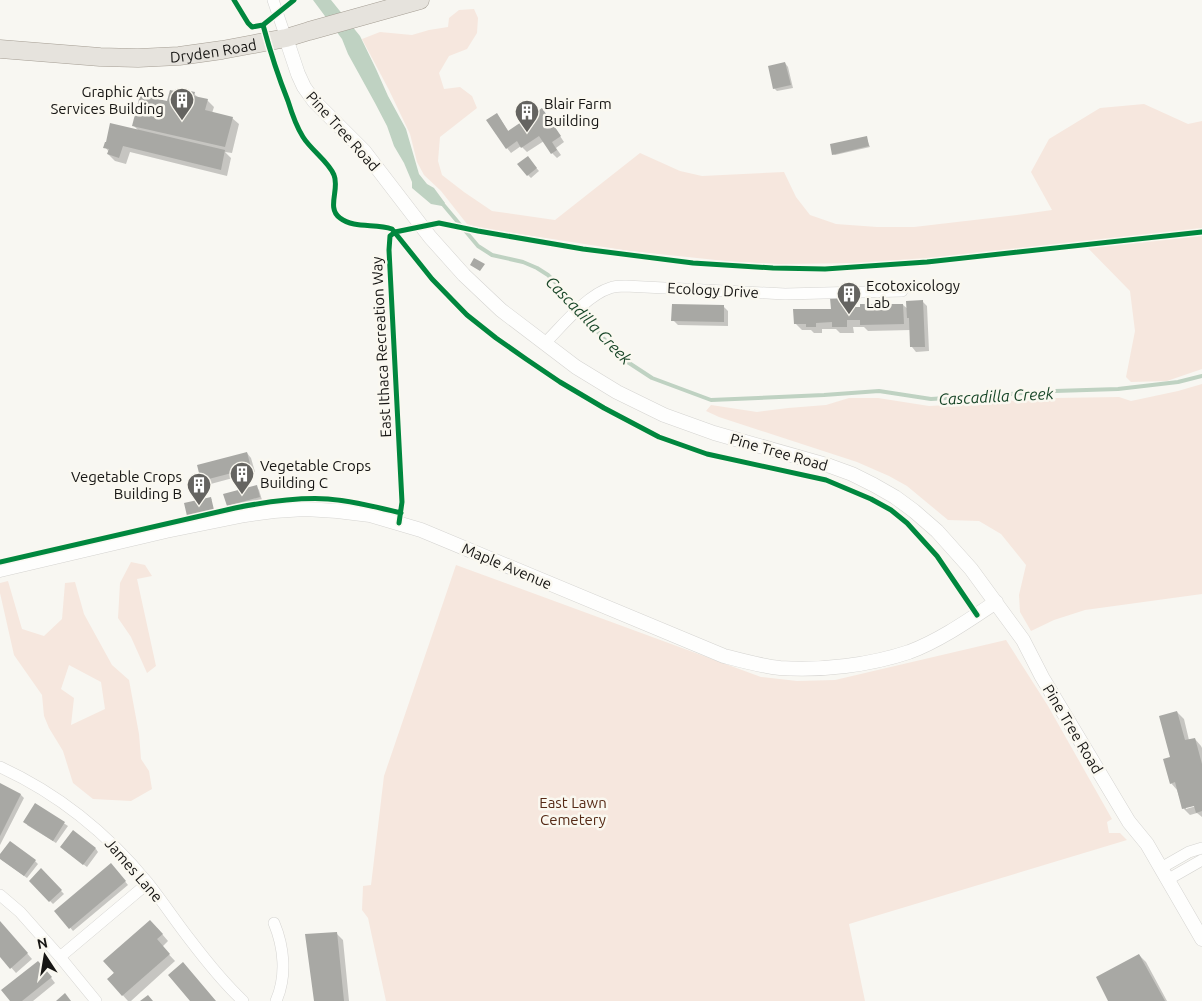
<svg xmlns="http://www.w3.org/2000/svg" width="1202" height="1001" font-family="Ubuntu,sans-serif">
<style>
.green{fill:#f6e7de;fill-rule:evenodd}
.water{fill:#bfd2c2}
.shadow{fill:#0003;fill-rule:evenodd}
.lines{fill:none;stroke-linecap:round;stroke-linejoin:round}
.stream{stroke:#bfd2c2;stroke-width:4}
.building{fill:#a8a8a4}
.minor-casing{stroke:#d5d4d1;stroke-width:12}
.tertiary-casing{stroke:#d5d4d1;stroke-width:15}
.primary-casing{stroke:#a59e94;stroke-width:19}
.minor{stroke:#fefefd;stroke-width:11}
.tertiary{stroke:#fefefd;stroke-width:14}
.primary{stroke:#e6e3dd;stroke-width:18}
.cycleway-casing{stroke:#faf8f0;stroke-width:8}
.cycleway{stroke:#00873e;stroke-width:5}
.labels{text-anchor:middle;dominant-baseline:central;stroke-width:5;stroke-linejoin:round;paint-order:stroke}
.street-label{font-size:15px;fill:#161513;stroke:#faf8f0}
.poi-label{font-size:15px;fill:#161513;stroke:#faf8f0;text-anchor:start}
.park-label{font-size:15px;fill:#562a16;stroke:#faf8f0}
.water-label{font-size:16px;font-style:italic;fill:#194729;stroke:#faf8f0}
</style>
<rect width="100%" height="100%" fill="#f8f7f2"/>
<path class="green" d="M 474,9 L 478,18 L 477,33 L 467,49 L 449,56 L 439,73 L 444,89 L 460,87 L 472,96 L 477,108 L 440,137 L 438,161 L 442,175 L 464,192 L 492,211 L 555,220 L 640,153 L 680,171 L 702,176 L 784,172 L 796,197 L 810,215 L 836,224 L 877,227 L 914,227 L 1017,215 L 1052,210 L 1031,172 L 1049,139 L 1100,108 L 1144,104 L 1188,124 L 1202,121 L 1202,369 L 1167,381 L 1131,382 L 1126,377 L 1135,331 L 1130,291 L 1082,242 L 967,255 L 898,261 L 866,263 L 779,264 L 735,262 L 630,251 L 480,228 L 467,224 L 441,191 L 424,175 L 417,162 L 410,134 L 389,90 L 362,39 L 380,32 L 412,35 L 429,30 L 448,27 L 449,18 L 459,10 Z
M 1202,384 L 1202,594 L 1085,610 L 1054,620 L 1031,631 L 1020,612 L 1019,595 L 1026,565 L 1001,534 L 979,521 L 948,520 L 907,486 L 889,476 L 857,462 L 719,417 L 706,411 L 711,405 L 757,412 L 788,408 L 826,405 L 849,398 L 878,398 L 929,406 L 985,403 L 1003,399 L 1020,402 L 1055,398 L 1119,397 L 1131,401 L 1178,391 Z
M 131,562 L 145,565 L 152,576 L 137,579 L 156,666 L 147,673 L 131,637 L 118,618 L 120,583 Z
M 456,565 L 761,677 L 797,681 L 835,680 L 1006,640 L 1048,706 L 1112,819 L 1107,822 L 1109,833 L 1120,833 L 1127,840 L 849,924 L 865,1001 L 386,1001 L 368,918 L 362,910 L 363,886 L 371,885 L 384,776 Z
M 8,581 L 22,629 L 44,636 L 62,619 L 65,583 L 75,582 L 84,614 L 112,665 L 129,680 L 139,734 L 141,759 L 149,771 L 152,789 L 131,801 L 93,799 L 73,783 L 63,751 L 49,728 L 44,716 L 42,695 L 14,655 L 0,593 L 0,583 ZM 69,665 L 101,682 L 105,709 L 71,725 L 74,698 L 61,689 Z"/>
<path class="water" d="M 313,0 L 331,0 L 360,36 L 376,69 L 388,96 L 406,129 L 419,174 L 427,184 L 434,188 L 445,203 L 442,206 L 431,204 L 412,188 L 412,182 L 404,163 L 394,146 L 387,126 L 375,103 L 348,54 L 342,39 Z"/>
<path class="shadow" d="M 785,63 L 788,67 L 793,88 L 777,91 L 774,88 Z
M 194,94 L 199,98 L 207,100 L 214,107 L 212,113 L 232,118 L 239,124 L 232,153 L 225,152 L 231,158 L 227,176 L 130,152 L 126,164 L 115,161 L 108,154 L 109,152 L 105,147 L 139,131 L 134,126 L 168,103 L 185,95 Z
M 497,115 L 501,120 L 509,132 L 546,115 L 564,142 L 556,148 L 561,155 L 557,158 L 552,153 L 544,141 L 527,152 L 521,146 L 511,153 L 507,148 Z
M 866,137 L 870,147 L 835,155 L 833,154 Z
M 530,161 L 539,171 L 531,178 L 528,175 Z
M 848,299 L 854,306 L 854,309 L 903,305 L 908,309 L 922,301 L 927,306 L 929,351 L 916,352 L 912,347 L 911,330 L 868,331 L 864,327 L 853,327 L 854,333 L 840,333 L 836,329 L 822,329 L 822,333 L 814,333 L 811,330 L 802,330 L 795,323 L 832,310 Z
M 723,306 L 728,311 L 728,326 L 678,325 L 673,320 Z
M 247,453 L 251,458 L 255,472 L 207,485 L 202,480 Z
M 256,486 L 259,490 L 262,500 L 231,508 L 228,505 Z
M 210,498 L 212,500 L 210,500 L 213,513 L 191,518 L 188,515 Z
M 1177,712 L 1184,719 L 1189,740 L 1195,739 L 1201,746 L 1202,748 L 1202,817 L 1197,813 L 1190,815 L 1183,808 L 1177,790 L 1171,783 L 1171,758 ZM 1200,805 L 1186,809 L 1186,806 Z
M 0,785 L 21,795 L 24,798 L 0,845 Z
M 35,804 L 68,826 L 56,843 L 27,825 Z
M 96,849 L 98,852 L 87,867 L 64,850 Z
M 0,856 L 35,861 L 38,864 L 27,878 L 2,860 L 0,857 Z
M 114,868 L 128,885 L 73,931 L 56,911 Z
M 41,870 L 64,894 L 53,904 L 30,881 Z
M 0,922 L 32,959 L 16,973 L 0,955 Z
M 157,928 L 168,941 L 162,947 L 175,961 L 131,1001 L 128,1001 L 108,979 Z
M 336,933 L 343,940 L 349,1001 L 315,1001 Z
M 1139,955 L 1146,962 L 1167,1001 L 1109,1001 Z
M 43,967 L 55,983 L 33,1001 L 11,1001 Z"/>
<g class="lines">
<path class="stream" d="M 441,202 L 478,246 L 492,255 L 523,262 L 537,268 L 548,275 L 560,287 L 603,338 L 626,361 L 652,378 L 711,400 L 824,395 L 879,391 L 931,399 L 1055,391 L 1118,389 L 1178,382 L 1202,376"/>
</g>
<path class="building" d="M 785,62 L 791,85 L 773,89 L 768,66 Z
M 170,90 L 184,93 L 185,90 L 195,92 L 194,96 L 208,99 L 205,110 L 233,117 L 225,147 L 132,126 L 140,95 L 167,101 Z
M 542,108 L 561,136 L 552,142 L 557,150 L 551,154 L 539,136 L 521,148 L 517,141 L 506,149 L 486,120 L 497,113 L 508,131 Z
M 110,123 L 225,150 L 221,170 L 123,146 L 119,158 L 107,154 L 109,149 L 103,148 L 105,142 L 106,142 Z
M 867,136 L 869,146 L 832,155 L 830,144 Z
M 528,156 L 537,168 L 527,176 L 517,164 Z
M 474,258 L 485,264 L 480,271 L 470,265 Z
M 830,298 L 848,298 L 848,307 L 860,307 L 860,304 L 903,304 L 904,324 L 860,325 L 860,320 L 847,320 L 847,327 L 832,327 L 832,322 L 816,323 L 816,327 L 806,327 L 806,324 L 794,324 L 793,309 L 831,309 Z
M 923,300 L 925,347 L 910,347 L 909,318 L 907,318 L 906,301 Z
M 672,304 L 724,305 L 724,322 L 671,321 Z
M 247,452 L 251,468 L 201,481 L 197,465 Z
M 257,485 L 260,497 L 227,506 L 223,494 Z
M 211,497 L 214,510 L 187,516 L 184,503 Z
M 1177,711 L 1185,740 L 1195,738 L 1202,764 L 1202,811 L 1196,813 L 1194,806 L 1182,809 L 1175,782 L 1170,784 L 1163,759 L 1170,757 L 1159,716 Z
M 0,783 L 21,794 L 0,836 Z
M 35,803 L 65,822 L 53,841 L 23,822 Z
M 73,830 L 96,848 L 83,865 L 60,847 Z
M 10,841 L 36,860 L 24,876 L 0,859 L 0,854 Z
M 111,863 L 126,881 L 69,929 L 54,911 Z
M 41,868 L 62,890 L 49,902 L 29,881 Z
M 150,920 L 163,934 L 157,939 L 170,954 L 122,996 L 107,979 L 114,973 L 103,961 Z
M 0,921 L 28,953 L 10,969 L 0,957 Z
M 337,932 L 344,1001 L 314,1001 L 305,934 Z
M 1139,954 L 1165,1001 L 1108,1001 L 1096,977 Z
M 38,961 L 52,977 L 22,1001 L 10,1001 L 1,990 Z
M 183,962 L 216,1001 L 190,1001 L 168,975 Z
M 65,993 L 71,1001 L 56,1001 Z
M 148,995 L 153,1001 L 140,1001 Z"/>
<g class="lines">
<defs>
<path id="minor" d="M 273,0 L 286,38
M 545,343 C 562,326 587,295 610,288 C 615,286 620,286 625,286 L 785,294 L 902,291
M 0,767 C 59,794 107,833 148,883 C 163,902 176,922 191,941 C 207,962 224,983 243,1001
M 1161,868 L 1189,852 L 1202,848
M 1167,880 L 1202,860
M 0,895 L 20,912 L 60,957 L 96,1001
M 274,923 C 284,947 287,976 276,1001
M 60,957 L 148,883"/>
<path id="tertiary" d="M 286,38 L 298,74 L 304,87 L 314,101 L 364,151 L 430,237 L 464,275 L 501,310 L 576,367 L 617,392 L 664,415 L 714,433 L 830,466 L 852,474 L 874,485 L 895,497 L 914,511 L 937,531 L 971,569 L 1023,640 L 1042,677 L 1129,822 L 1147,844 L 1202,939
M 0,570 L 166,531 L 245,515 L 274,511 L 305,509 L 337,511 L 370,515 L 421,530 L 724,656 C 743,661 761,666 780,668 C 822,671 870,665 909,652 C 939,641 969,620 996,602"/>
<g id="primary">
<path id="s1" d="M 0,49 L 100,57 L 138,58 L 179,56 L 222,50 L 286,38 L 309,31 L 420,0"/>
</g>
</defs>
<use href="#minor" class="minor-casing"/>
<use href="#tertiary" class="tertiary-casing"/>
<use href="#primary" class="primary-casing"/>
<use href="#minor" class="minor"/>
<use href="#tertiary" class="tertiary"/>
<use href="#primary" class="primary"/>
<defs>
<path id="cycleway" d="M 234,0 L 248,23 L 252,27 L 263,25 L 294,0
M 263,25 C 270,51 278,76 288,101 C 292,114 296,126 303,137 C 311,150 329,162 334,175 C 340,189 326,208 340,218 C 354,229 376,223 392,229 L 432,279 L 467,315 L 496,338 L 526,359 L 560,382 L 604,408 L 659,437 L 707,454 L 826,480 L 871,499 L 891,510 L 907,523 L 937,556 L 977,615
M 395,232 L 439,223 L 478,231 L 583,249 L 693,263 L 773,268 L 825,269 L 927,262 L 1202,232
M 395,232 L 390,236 L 389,250 L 402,502 L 399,523
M 0,562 L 235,508 C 265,502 296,497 328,499 C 353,501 377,507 401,513"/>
</defs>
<use href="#cycleway" class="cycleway-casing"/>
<use href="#cycleway" class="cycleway"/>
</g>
<defs>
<symbol id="building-pin" viewBox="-11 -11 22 30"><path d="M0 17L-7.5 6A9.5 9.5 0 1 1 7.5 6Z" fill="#656461" stroke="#faf8f0"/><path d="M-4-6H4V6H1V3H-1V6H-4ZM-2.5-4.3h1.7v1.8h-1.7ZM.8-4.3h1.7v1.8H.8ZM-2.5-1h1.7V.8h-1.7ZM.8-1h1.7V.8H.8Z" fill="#fff"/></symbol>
</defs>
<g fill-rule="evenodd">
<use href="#building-pin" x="168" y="86" width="28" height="38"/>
<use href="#building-pin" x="513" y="98" width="28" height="38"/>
<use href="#building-pin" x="835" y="280" width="28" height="38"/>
<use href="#building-pin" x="228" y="460" width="28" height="38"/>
<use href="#building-pin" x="185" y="471" width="28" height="38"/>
</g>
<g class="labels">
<g class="street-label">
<text stroke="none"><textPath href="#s1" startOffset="214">Dryden Road</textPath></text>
<text transform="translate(343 131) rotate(48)">Pine Tree Road</text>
<text transform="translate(713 290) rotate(3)">Ecology Drive</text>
<text transform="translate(381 347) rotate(-93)">East Ithaca Recreation Way</text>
<text transform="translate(779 452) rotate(16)">Pine Tree Road</text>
<text transform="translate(507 566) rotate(23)">Maple Avenue</text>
<text transform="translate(1073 729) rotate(59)">Pine Tree Road</text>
<text transform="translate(134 870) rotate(49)">James Lane</text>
</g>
<g class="poi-label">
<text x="164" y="91" text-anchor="end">Graphic Arts<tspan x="164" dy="17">Services Building</tspan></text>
<text x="544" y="103">Blair Farm<tspan x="544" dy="17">Building</tspan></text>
<text x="866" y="285">Ecotoxicology<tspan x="866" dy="17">Lab</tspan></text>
<text x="260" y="465">Vegetable Crops<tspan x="260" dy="17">Building C</tspan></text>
<text x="182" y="476" text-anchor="end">Vegetable Crops<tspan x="182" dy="17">Building B</tspan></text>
</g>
<g class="park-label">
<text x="573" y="802">East Lawn<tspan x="573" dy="17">Cemetery</tspan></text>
</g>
<g class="water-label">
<text transform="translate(589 320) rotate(46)">Cascadilla Creek</text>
<text transform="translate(996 396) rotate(-3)">Cascadilla Creek</text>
</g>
</g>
<g transform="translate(45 956) rotate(348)" stroke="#faf8f0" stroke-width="4" paint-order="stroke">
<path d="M0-4L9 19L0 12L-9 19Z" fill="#161513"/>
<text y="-8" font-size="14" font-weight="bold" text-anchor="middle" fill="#161513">N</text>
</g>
</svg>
